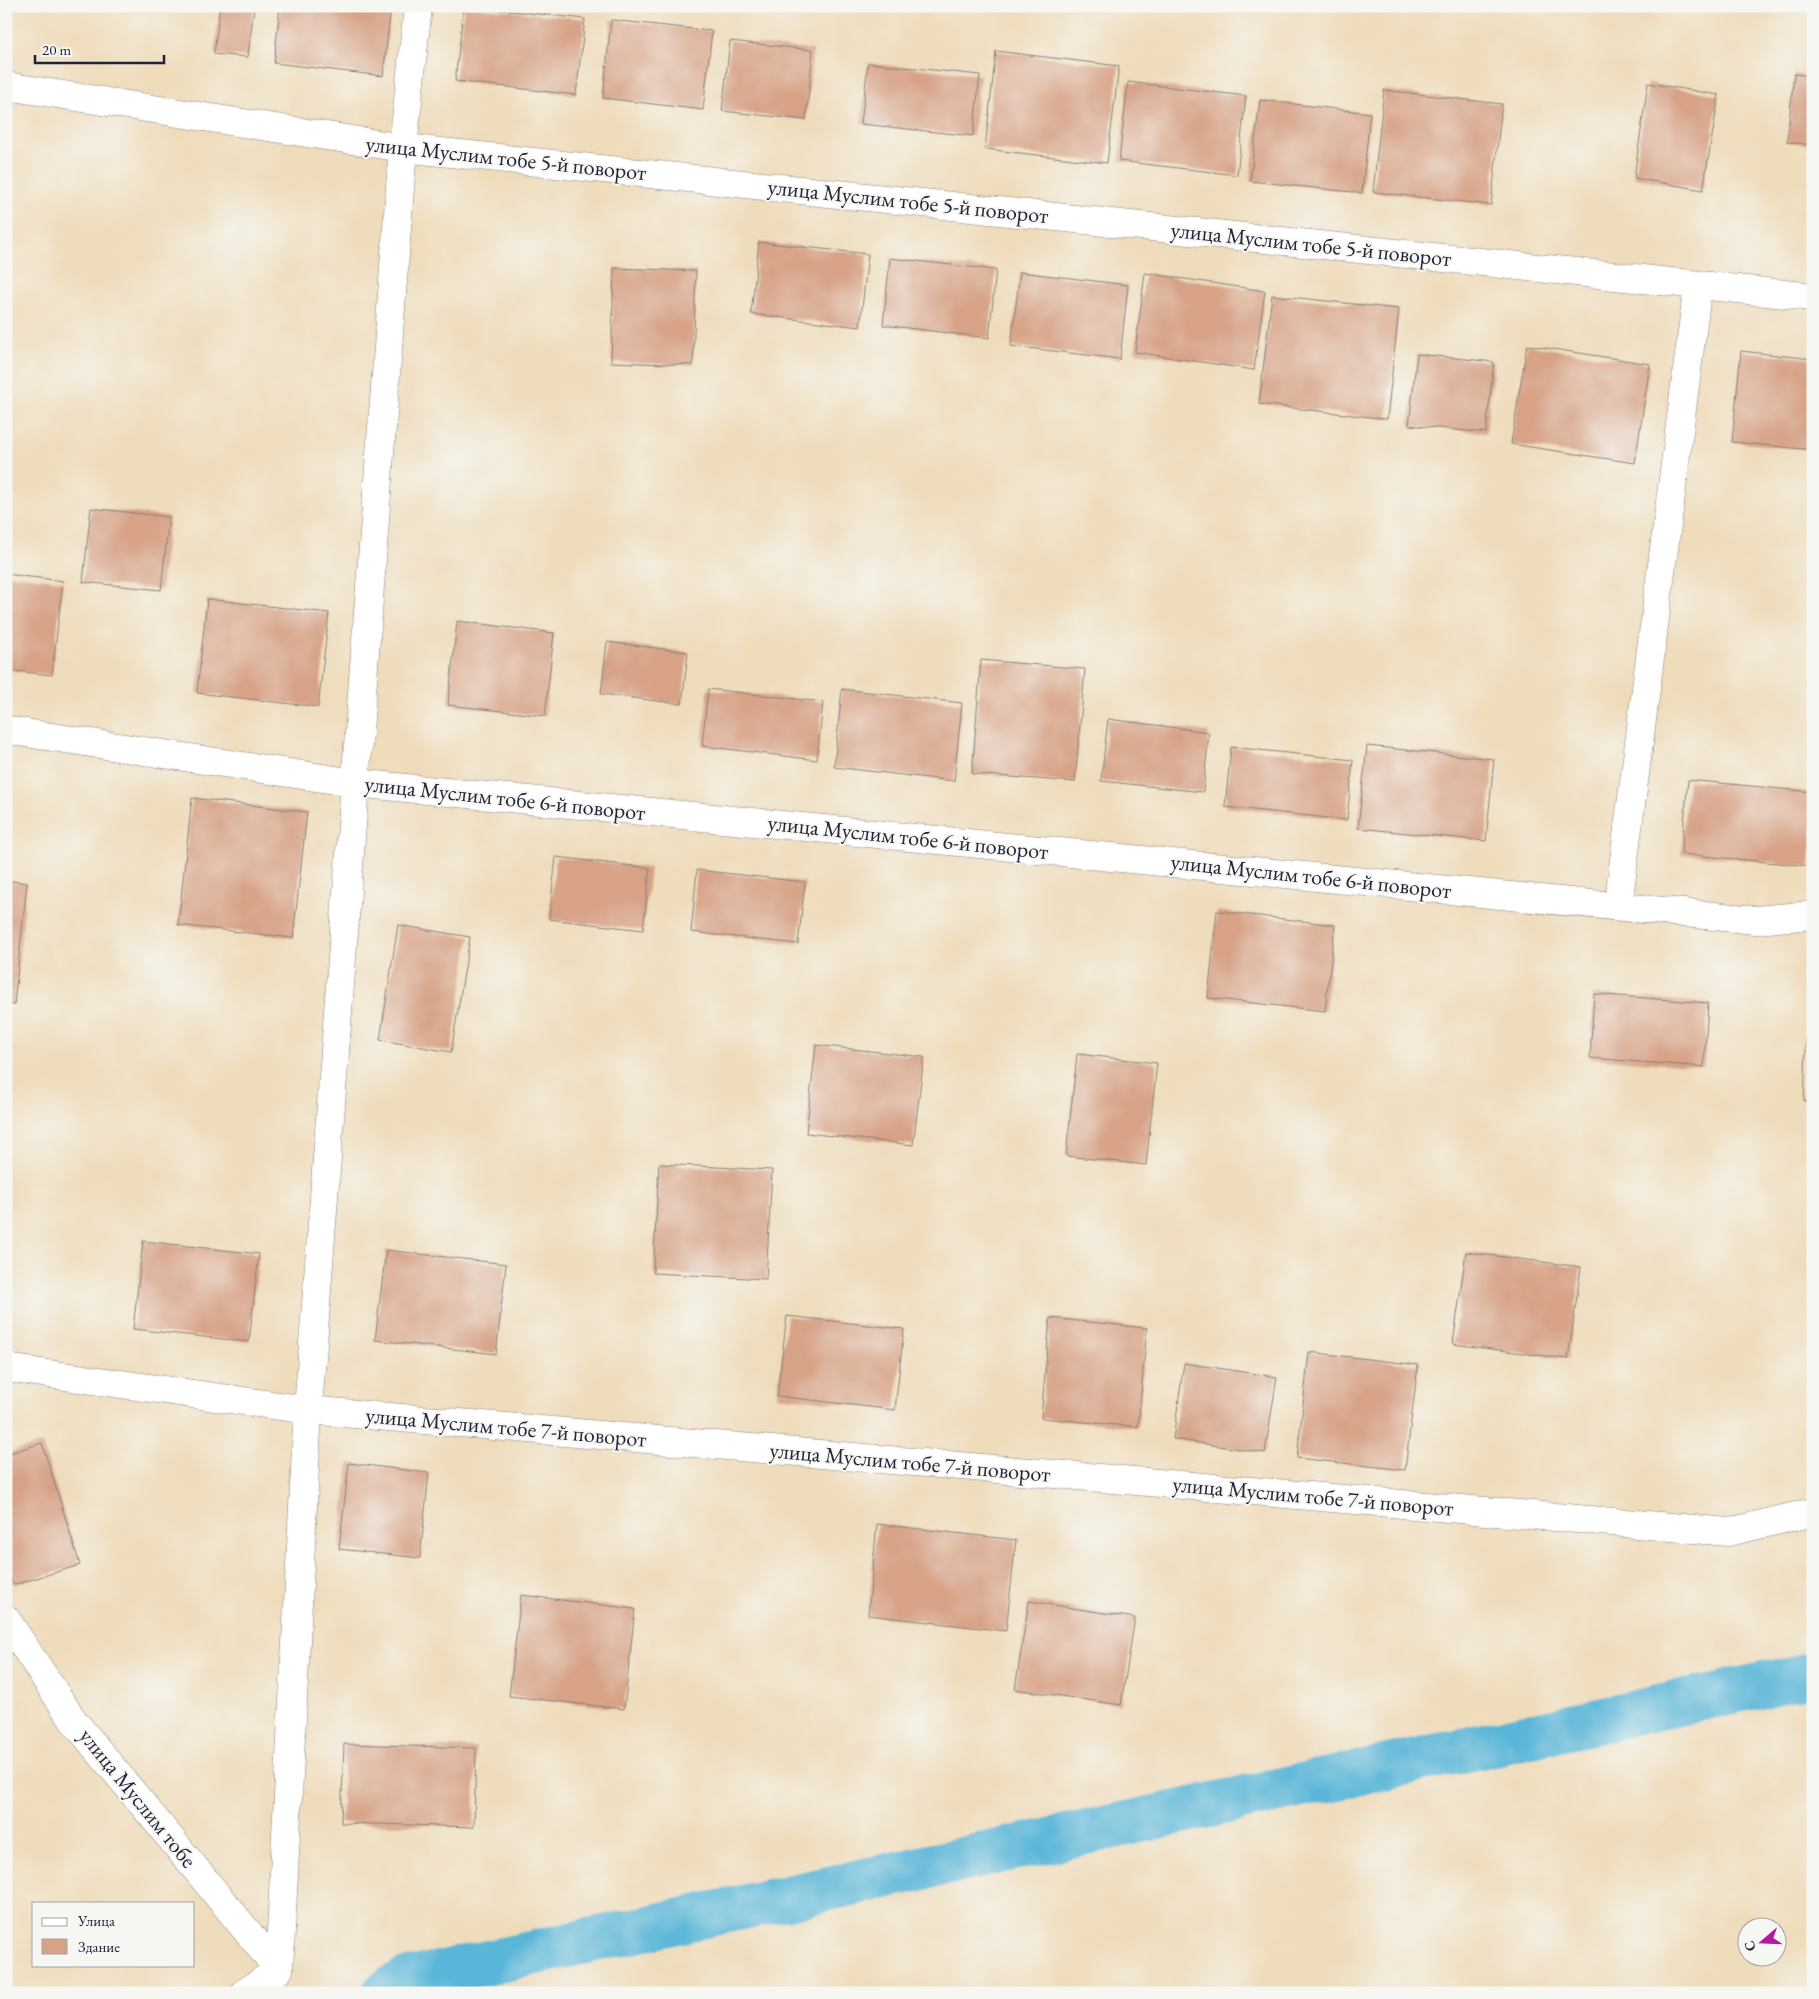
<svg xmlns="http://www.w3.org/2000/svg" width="1819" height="1999" font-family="'EB Garamond',serif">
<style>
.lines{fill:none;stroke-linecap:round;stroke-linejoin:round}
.canal{stroke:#5ab6d8;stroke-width:45}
.building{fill:#d7a285}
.minor-casing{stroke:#887f7b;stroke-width:29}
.minor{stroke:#fff;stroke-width:28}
.labels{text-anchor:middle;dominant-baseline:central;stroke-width:4;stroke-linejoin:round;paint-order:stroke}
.street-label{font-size:22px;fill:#22223b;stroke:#f6f6f2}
</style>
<rect width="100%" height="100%" fill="#f6f6f2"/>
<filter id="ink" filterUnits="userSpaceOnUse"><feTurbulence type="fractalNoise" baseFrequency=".02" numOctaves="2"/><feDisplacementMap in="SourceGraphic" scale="10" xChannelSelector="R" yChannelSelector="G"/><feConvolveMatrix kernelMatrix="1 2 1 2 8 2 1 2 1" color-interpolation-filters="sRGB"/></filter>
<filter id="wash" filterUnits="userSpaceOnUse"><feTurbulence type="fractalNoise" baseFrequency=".0096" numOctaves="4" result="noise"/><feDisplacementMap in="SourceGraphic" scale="20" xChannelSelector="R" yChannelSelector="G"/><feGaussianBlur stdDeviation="1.12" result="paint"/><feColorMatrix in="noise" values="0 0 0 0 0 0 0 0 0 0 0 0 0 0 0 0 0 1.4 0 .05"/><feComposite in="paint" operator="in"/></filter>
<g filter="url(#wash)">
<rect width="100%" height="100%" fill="#efdcbb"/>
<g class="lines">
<path class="canal" d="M 384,1993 L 404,1981 L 1813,1674"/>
</g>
<g id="blocks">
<path class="building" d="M 220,6 L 254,6 L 248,57 L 214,54 Z
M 280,6 L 391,7 L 383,76 L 274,63 Z
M 464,6 L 585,19 L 576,95 L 455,81 Z
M 611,20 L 712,31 L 703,110 L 603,98 Z
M 730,41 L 813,50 L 806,120 L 722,111 Z
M 996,51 L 1119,66 L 1107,163 L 985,149 Z
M 868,63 L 980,75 L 973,136 L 861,124 Z
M 1794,74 L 1813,76 L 1813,145 L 1787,142 Z
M 1128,82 L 1246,96 L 1237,175 L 1119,161 Z
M 1648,83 L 1719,95 L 1703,190 L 1634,178 Z
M 1384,90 L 1502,104 L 1491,205 L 1373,192 Z
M 1260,100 L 1370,113 L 1362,193 L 1250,181 Z
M 759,242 L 868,254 L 860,327 L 751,314 Z
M 890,258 L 996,270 L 989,338 L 883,325 Z
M 614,268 L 696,271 L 693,365 L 611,362 Z
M 1020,272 L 1128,285 L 1120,359 L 1011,346 Z
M 1145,273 L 1265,291 L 1254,370 L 1135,352 Z
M 1272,295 L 1399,309 L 1387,419 L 1259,404 Z
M 1527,345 L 1650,364 L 1635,463 L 1511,444 Z
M 1741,351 L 1813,359 L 1813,450 L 1732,442 Z
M 1417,354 L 1494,362 L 1486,433 L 1409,425 Z
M 91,508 L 169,517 L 161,590 L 83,582 Z
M 6,574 L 63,581 L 52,675 L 6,670 Z
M 207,599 L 329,613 L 318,707 L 197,693 Z
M 457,621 L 554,633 L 545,716 L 448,705 Z
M 607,642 L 688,652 L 682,704 L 601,694 Z
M 981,660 L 1085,669 L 1075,782 L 972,774 Z
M 708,689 L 823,702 L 817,760 L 702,746 Z
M 842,689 L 962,703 L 954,781 L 834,767 Z
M 1108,719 L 1209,732 L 1203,792 L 1101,781 Z
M 1367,746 L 1494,759 L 1486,841 L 1358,828 Z
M 1231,747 L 1353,760 L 1347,820 L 1225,807 Z
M 1688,780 L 1813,792 L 1813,829 L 1810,866 L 1681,854 Z
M 192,798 L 307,812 L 293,938 L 178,925 Z
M 556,857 L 650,868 L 643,930 L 549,919 Z
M 697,870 L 805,882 L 798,944 L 691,932 Z
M 6,880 L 27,883 L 14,1005 L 6,1004 Z
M 1217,911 L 1335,925 L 1325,1011 L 1208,998 Z
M 398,925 L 470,937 L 451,1052 L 380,1040 Z
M 1594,994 L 1708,1003 L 1704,1067 L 1590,1058 Z
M 1807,1023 L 1813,1023 L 1813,1102 L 1804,1101 Z
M 816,1045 L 924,1057 L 913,1145 L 806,1133 Z
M 1077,1054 L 1157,1063 L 1146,1165 L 1066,1156 Z
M 659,1164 L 772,1170 L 766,1279 L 653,1273 Z
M 143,1241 L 259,1254 L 249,1342 L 133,1329 Z
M 386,1250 L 506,1264 L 496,1354 L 375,1340 Z
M 1466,1252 L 1581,1267 L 1568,1359 L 1453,1344 Z
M 787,1316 L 904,1329 L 895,1410 L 777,1396 Z
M 1050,1318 L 1147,1328 L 1138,1427 L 1041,1418 Z
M 1309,1352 L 1418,1365 L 1405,1470 L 1297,1458 Z
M 1184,1363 L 1277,1377 L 1265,1453 L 1173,1439 Z
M 42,1443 L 80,1565 L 13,1585 L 6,1565 L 6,1454 Z
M 349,1463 L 429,1473 L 420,1558 L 339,1549 Z
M 877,1524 L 1016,1540 L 1006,1631 L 868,1615 Z
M 521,1595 L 635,1609 L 624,1709 L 509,1696 Z
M 1029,1601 L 1135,1618 L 1121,1705 L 1015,1689 Z
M 344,1744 L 476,1748 L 474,1827 L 341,1823 Z"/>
</g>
</g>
<g filter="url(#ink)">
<use href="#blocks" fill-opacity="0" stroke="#887f7b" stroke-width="1"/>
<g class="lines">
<defs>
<path id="minor" d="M 6,86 L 403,148 L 1813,297
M 6,730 L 355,783 L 1755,920 L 1813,915
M 1618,906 L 1698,285
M 6,1368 L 308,1410 L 1729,1532 L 1813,1512
M 6,1619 L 73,1720 L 279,1970
M 244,1993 L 279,1970 L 308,1410 L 403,148 L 418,6"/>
</defs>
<use href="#minor" class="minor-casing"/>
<use href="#minor" class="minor"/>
</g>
</g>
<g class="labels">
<g class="street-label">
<text transform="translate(506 158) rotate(6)">улица Муслим тобе 5-й поворот</text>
<text transform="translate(908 201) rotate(6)">улица Муслим тобе 5-й поворот</text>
<text transform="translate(1311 244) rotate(6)">улица Муслим тобе 5-й поворот</text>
<text transform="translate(505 798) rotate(6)">улица Муслим тобе 6-й поворот</text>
<text transform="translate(908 837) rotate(6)">улица Муслим тобе 6-й поворот</text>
<text transform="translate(1311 876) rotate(6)">улица Муслим тобе 6-й поворот</text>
<text transform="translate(506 1427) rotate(5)">улица Муслим тобе 7-й поворот</text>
<text transform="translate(910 1462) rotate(5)">улица Муслим тобе 7-й поворот</text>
<text transform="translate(1313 1496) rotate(5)">улица Муслим тобе 7-й поворот</text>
<text transform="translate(138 1798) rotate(51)">улица Муслим тобе</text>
</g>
</g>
<rect width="1819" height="1999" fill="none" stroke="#f6f6f2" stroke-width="25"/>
<rect x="32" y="1902" width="162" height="65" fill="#f6f6f2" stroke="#a1a1a9"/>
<rect x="42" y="1918" width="25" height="8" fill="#ffffff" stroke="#a1a1a9"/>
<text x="78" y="1926" font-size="15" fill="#22223b">Улица</text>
<rect x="42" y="1939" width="25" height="15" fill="#d7a285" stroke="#a1a1a9"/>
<text x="78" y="1952" font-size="15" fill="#22223b">Здание</text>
<g transform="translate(1762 1942) rotate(251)"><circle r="24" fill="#f6f6f2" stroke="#a1a1a9"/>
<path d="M0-4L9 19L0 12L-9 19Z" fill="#b5179e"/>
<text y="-8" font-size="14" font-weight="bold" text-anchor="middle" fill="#22223b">С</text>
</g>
<path d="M35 55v8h129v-8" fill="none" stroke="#22223b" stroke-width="2.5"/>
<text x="42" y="55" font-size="15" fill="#22223b" stroke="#f6f6f2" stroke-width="4" paint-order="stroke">20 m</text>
</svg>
